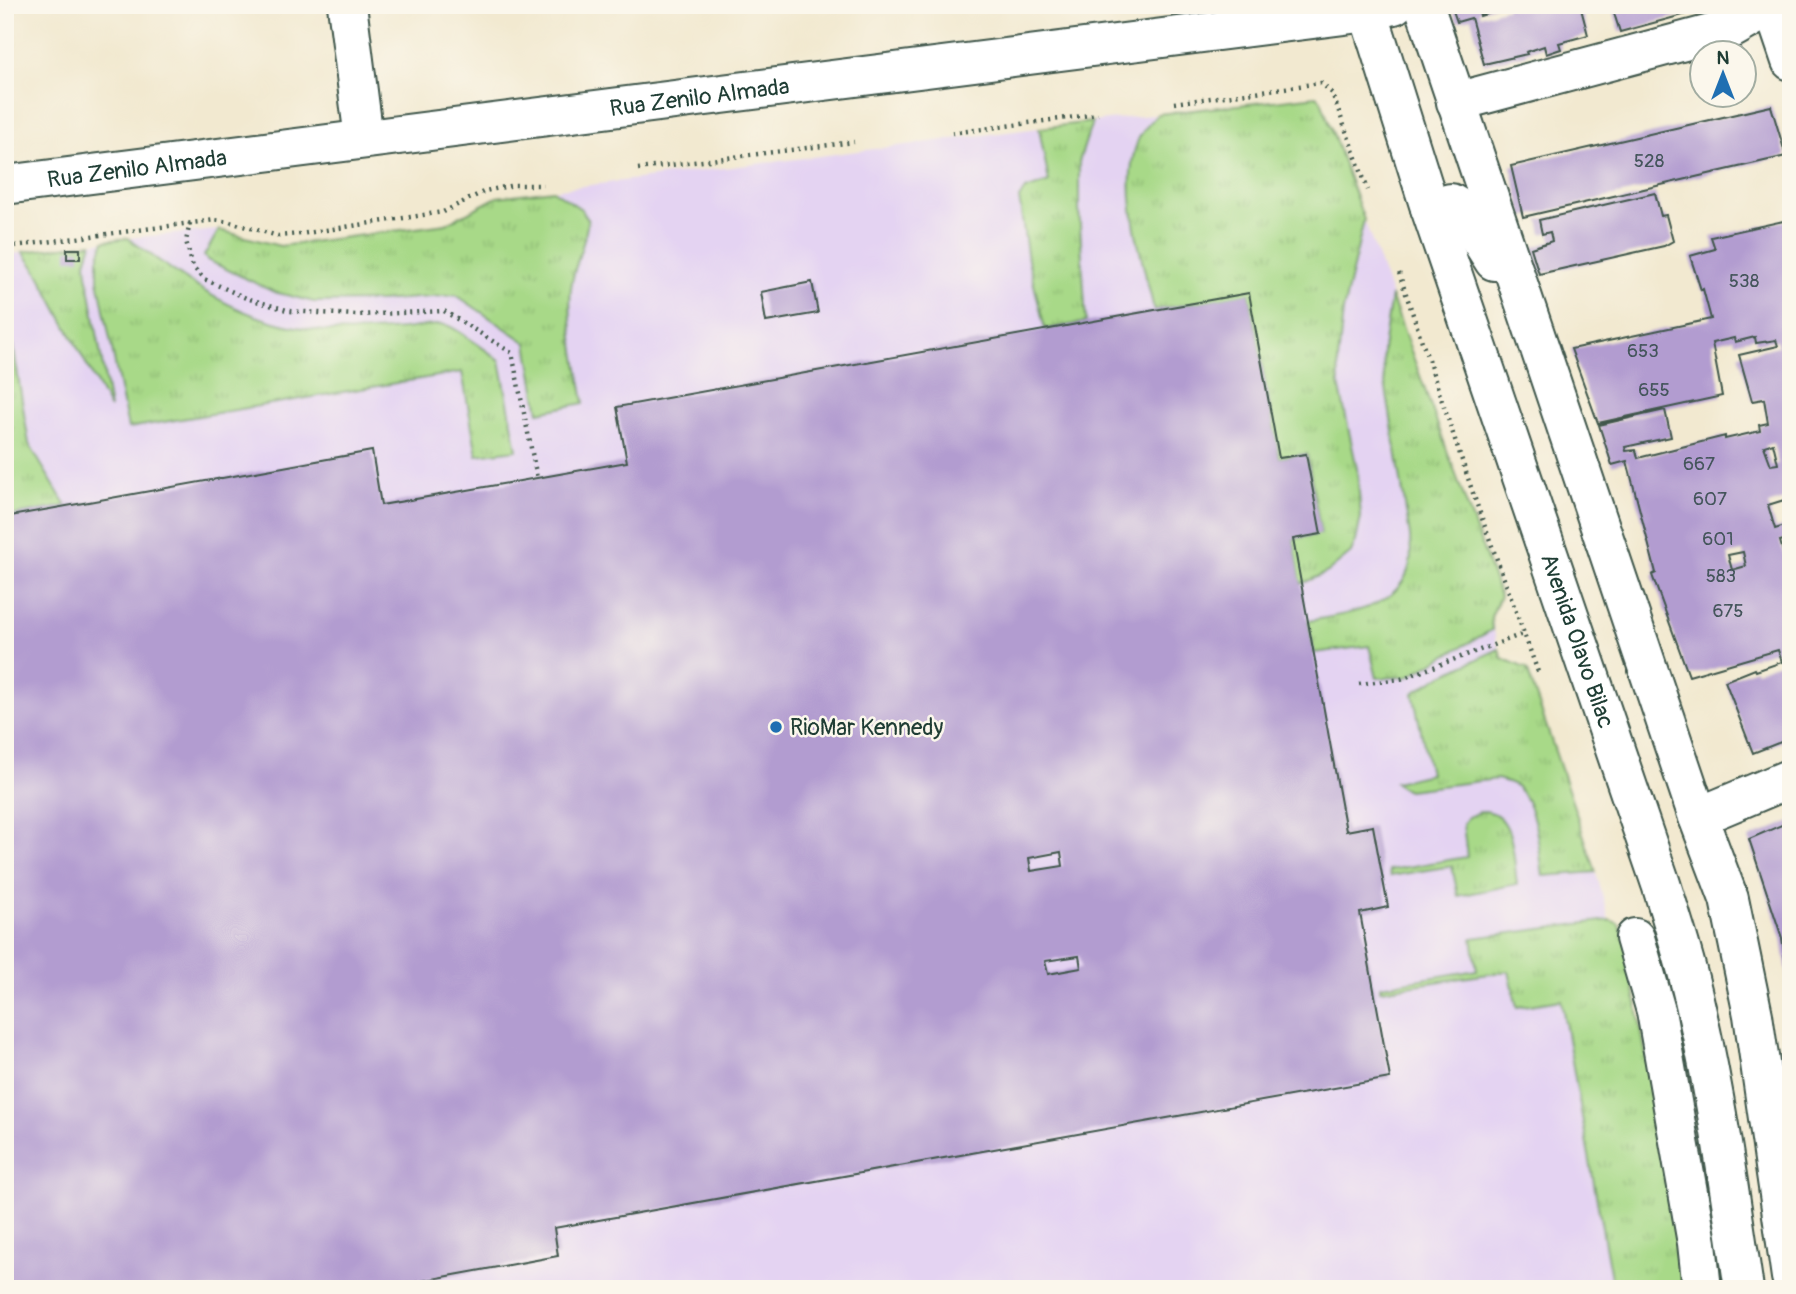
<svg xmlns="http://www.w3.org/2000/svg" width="1796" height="1294" font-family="Pangolin,sans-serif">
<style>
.built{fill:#e4d3f2}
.grass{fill:url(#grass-tufts);stroke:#648b5e;stroke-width:2}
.building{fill:#b29cd0;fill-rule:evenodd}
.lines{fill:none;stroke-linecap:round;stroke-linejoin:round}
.street-casing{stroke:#3f574b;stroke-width:42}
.secondary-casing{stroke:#3f574b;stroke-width:42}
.path{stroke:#3f574b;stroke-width:4.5;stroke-dasharray:2 5;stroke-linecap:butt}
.street{stroke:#fff;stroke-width:38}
.secondary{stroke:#fff;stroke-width:38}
.poi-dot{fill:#1f6fb2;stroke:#fbf7ec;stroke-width:2.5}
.labels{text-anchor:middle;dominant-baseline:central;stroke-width:5;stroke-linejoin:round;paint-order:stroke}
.number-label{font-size:19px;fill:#44555b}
.street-label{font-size:23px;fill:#1f3d34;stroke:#fbf7ec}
.poi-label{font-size:23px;fill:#1f3d34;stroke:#fbf7ec;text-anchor:start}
</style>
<defs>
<pattern id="grass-tufts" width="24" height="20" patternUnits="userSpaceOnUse" patternTransform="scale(1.75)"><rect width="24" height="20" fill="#a8d988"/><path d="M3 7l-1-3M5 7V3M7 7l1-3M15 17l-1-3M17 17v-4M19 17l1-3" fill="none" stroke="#90bb76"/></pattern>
</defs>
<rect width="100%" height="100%" fill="#fbf7ec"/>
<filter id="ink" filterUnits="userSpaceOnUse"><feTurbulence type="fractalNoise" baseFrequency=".0143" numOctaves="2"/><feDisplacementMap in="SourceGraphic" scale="14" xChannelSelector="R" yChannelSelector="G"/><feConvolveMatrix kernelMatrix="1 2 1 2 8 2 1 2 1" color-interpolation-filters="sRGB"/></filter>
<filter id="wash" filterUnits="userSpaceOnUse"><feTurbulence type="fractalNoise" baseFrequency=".00686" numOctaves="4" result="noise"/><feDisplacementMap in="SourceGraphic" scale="28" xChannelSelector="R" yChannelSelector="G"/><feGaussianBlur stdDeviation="1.57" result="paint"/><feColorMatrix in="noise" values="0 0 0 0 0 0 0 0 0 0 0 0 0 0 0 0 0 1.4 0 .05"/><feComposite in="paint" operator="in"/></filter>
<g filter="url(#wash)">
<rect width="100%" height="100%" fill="#f2e9d0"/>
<path class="built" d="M 1317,96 L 1321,100 L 1500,596 L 1491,617 L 1497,643 L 1502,658 L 1527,669 L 1596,872 L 1609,920 L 1618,923 L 1688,1289 L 5,1289 L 5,255 L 128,238 L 219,230 L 280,246 L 446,224 L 497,197 L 1039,128 Z"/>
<path class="grass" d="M 1317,96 L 1321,100 L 1364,220 L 1343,311 L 1338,361 L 1339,384 L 1357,469 L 1361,517 L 1356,541 L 1351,553 L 1328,572 L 1301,584 L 1293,539 L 1321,534 L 1307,454 L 1279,458 L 1249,294 L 1154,310 C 1143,259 1118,191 1138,140 C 1142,130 1151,122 1158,114 Z
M 1092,122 L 1079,162 L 1079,209 L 1086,322 L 1045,329 L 1028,260 L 1019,198 L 1025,190 L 1049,182 L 1039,128 Z
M 553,190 L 581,209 L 588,219 C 586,243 574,264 571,288 C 567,323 579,368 584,403 L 539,412 L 527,343 L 456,295 L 379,301 L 314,302 L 274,292 L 207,260 L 204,256 L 219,230 L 280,246 L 446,224 L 497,197 Z
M 128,238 C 182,278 234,318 302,328 C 334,334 371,331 403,329 C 416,328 434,323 446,325 C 456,327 489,353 500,360 L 517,450 L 477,455 L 462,372 L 128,428 L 98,280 L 98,259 L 104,241 Z
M 92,243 L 86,262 L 87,274 L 110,409 L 38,273 L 23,252 Z
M 1391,296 L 1500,596 L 1491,617 L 1492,630 L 1407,677 L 1377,678 L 1369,646 L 1314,653 L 1308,621 C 1345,614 1401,609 1410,563 C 1412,555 1410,545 1410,536 L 1384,376 L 1383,349 Z
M 5,318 L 12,339 L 29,444 L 66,506 L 5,517 Z
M 1499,649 L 1502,658 L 1527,669 L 1596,872 L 1543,876 C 1539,850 1537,806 1517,787 C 1512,782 1504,781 1497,779 L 1408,790 L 1399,786 L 1395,782 L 1430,774 L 1413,693 L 1439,677 Z
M 1482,811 C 1516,811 1513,859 1517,884 L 1458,896 L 1452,866 L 1390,876 L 1389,870 L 1467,857 L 1463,824 L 1468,817 Z
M 1609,920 L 1618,923 L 1624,934 L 1688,1289 L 1613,1289 L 1561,1000 L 1517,1007 L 1509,971 L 1380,990 L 1380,986 L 1477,970 L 1472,938 Z"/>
<g id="blocks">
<path class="building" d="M 1451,5 L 1497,5 L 1479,11 L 1480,16 L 1507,8 L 1506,5 L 1513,5 L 1513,9 L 1531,5 L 1580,5 L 1588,35 L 1559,43 L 1561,49 L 1546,54 L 1544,46 L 1526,52 L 1527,54 L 1484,64 L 1471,18 L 1457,22 Z
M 1617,5 L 1716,5 L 1716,6 L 1620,32 L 1612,7 Z
M 1771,106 L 1786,156 L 1523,217 L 1511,166 Z
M 1655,193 L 1661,216 L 1666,215 L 1673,241 L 1664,246 L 1539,274 L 1531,248 L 1552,241 L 1550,232 L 1542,234 L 1539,220 Z
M 1788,220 L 1791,228 L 1791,513 L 1789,514 L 1784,500 L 1768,505 L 1775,529 L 1791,524 L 1791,538 L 1780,541 L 1784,555 L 1788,555 L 1791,563 L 1791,738 L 1753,753 L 1725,681 L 1755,669 L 1756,671 L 1782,662 L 1778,650 L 1689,676 L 1652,575 L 1656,573 L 1627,461 L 1612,465 L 1599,425 L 1665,410 L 1671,437 L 1625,447 L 1626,451 L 1636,450 L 1638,458 L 1725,436 L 1725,439 L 1760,431 L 1759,425 L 1768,423 L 1764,399 L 1752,401 L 1739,355 L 1778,346 L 1776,340 L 1756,343 L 1755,337 L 1735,342 L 1734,338 L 1712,343 L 1722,396 L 1598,423 L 1571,349 L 1711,319 L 1703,289 L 1701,290 L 1690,256 L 1715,249 L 1711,237 ZM 1773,443 L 1778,464 L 1771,465 L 1764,446 ZM 1743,552 L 1746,566 L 1732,570 L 1728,555 Z
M 67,249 L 80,249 L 80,259 L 67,259 Z
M 812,282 L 818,313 L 766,322 L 761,292 Z
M 1249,293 L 1279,458 L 1306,454 L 1321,534 L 1293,539 L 1346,831 L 1373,826 L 1388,907 L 1360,913 L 1390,1078 L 554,1228 L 558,1256 L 378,1289 L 5,1289 L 5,517 L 372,451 L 381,505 L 537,478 L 627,462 L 617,407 ZM 1061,852 L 1063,866 L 1031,871 L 1029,858 ZM 1079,956 L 1081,968 L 1048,974 L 1045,961 Z
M 1791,821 L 1791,887 L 1789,888 L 1791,895 L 1791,987 L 1789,987 L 1782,938 L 1749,839 Z"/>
</g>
</g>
<g filter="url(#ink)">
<use href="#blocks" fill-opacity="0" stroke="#3f574b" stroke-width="2"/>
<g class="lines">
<defs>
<g id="street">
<path d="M 347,5 L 364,139"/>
<path d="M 1772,5 L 1791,61"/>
<path d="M 1456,102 L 1733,28 L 1773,5"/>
<path id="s1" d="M 5,185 L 1368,12 L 1394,5"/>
<path d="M 1698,817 L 1791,778"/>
<path d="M 1635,938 L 1656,1011 L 1697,1243 L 1702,1289"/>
</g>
<g id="secondary">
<path id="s2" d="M 1366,5 L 1430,208 L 1661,884 C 1674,925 1687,966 1696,1008 C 1717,1100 1730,1195 1744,1289"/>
<path d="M 1424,5 L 1698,817 L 1729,899 L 1753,1015 L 1791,1277"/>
<path d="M 1430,208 L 1451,203 L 1461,209 L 1494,261"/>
</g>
</defs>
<use href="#street" class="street-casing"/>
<use href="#secondary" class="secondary-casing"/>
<path class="path" d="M 1174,103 L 1321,83 L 1332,93 L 1368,190
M 952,133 L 1098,114
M 638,169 L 854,142
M 190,223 L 186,241 L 193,267 L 204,279 L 246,298 L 290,311 L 320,313 L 356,315 L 444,311 L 512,353 L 537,478
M 15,246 L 215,220 L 230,222 L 278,236 L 300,234 L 443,212 L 485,191 L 514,185 L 543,185
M 1399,273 L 1476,502 L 1538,672
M 1359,684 L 1401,679 L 1523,634"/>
<use href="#street" class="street"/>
<use href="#secondary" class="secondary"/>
</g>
</g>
<circle class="poi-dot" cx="776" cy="727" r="7"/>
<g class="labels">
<g class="number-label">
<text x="1649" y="161">528</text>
<text x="1744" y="281">538</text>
<text x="1643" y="351">653</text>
<text x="1654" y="390">655</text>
<text x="1699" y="464">667</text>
<text x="1710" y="499">607</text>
<text x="1718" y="539">601</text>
<text x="1721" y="576">583</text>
<text x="1728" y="611">675</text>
</g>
<g class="street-label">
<text stroke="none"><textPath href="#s1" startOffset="700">Rua Zenilo Almada</textPath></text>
<text stroke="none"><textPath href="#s1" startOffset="133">Rua Zenilo Almada</textPath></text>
<text stroke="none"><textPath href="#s2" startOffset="670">Avenida Olavo Bilac</textPath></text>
</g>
<g class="poi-label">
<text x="790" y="727">RioMar Kennedy</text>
</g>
</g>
<rect width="1796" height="1294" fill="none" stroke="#fbf7ec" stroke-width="28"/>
<g transform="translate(1723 74)"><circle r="33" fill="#fbf7ec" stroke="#a3ada2" stroke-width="2"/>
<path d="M0-5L12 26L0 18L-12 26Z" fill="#1f6fb2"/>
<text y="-10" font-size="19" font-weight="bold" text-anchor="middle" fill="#1f3d34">N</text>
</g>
</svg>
